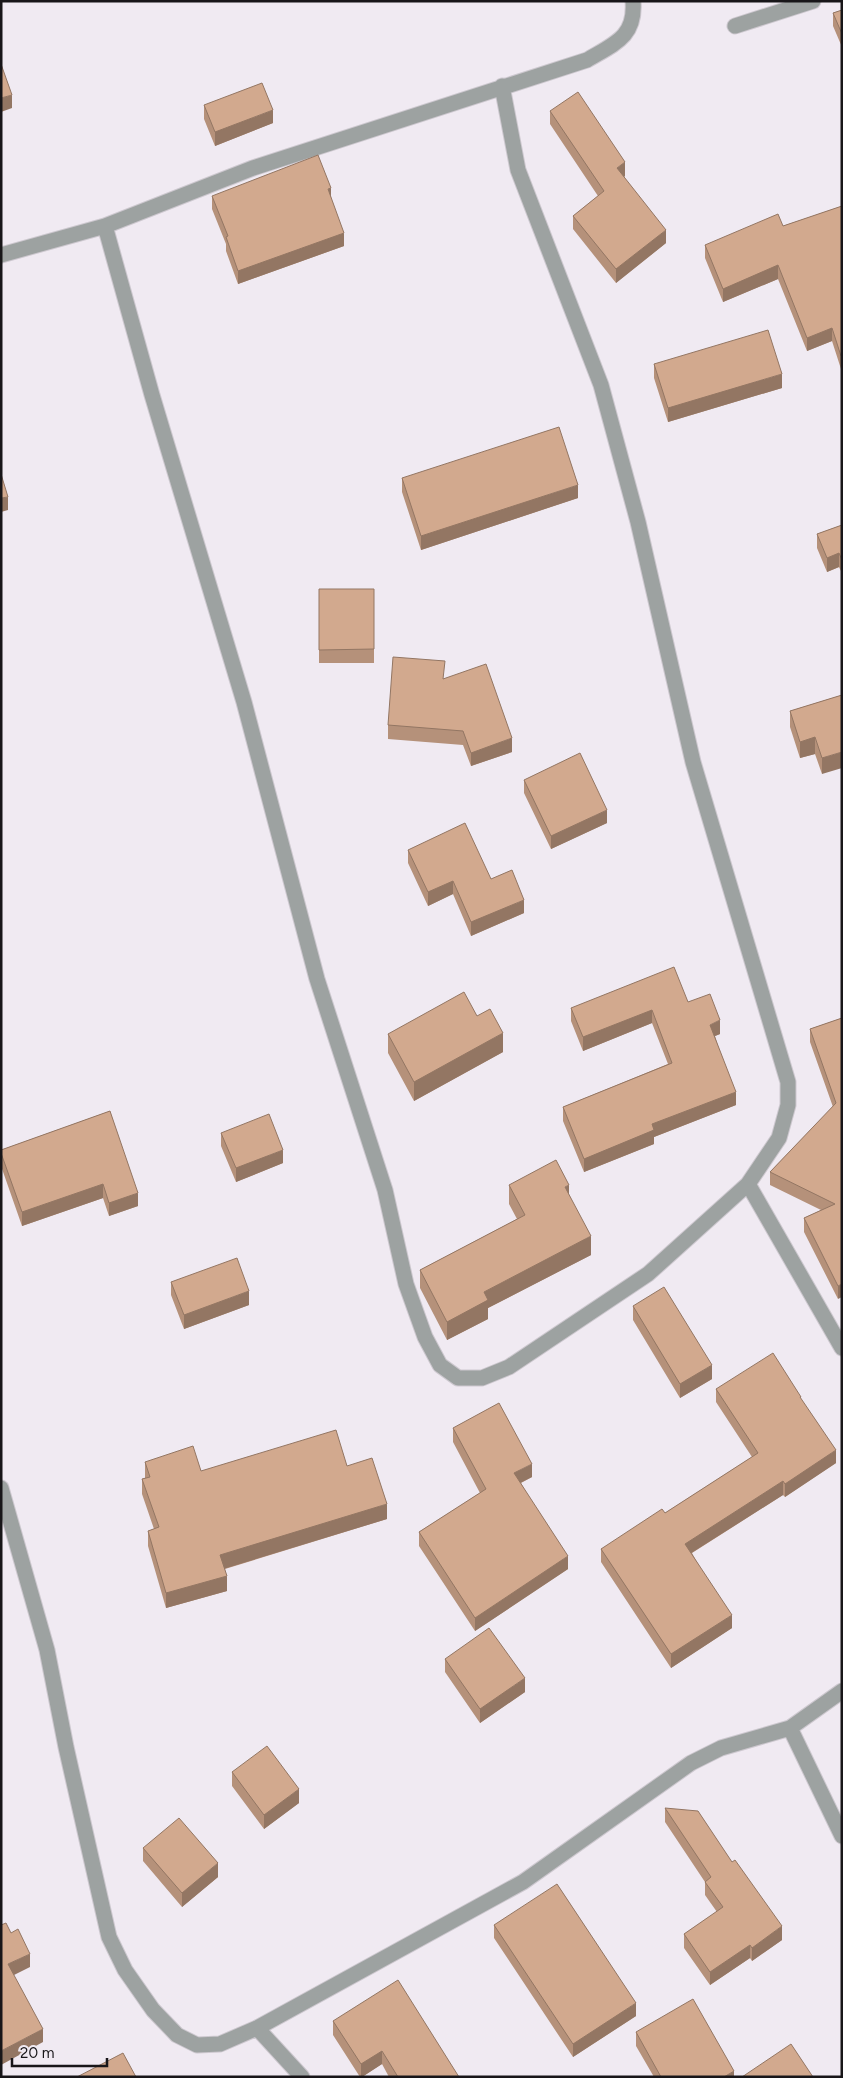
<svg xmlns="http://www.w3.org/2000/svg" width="843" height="2078" font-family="Figtree,sans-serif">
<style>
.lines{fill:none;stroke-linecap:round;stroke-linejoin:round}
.street-casing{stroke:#cdc8cf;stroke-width:17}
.street{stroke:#9da2a1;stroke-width:15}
.wall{fill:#b5917a}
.shaded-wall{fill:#937663}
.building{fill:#d2a98e;stroke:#937663}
</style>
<rect width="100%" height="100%" fill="#f0eaf2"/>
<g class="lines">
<defs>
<path id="street" d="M 735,26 L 813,1
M 105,226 L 152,395 L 244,702 L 317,979 L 385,1190 L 406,1284 L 425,1337 L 440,1365 L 458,1378 L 482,1378 L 509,1367 L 648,1274 L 748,1184 L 779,1138 L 788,1105 L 788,1082 L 693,762 L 638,522 L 601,385 L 518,170 L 502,86
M 1,255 L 105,226 L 253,168 L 587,60 C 614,44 636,37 633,1
M 748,1184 L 842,1348
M 1,1488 L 47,1650 L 66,1747 L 109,1937 L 125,1970 L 153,2010 L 177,2035 L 197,2045 L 220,2044 L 257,2028 L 523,1882 L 691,1763 L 721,1748 L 790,1728 L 842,1691
M 790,1728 L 842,1836
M 257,2028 L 302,2077"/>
</defs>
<use href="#street" class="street-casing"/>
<use href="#street" class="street"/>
</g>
<path class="wall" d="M 842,10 L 842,47 L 833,26 L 833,13 Z
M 204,105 L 273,123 L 215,146 L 204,119 Z
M 550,111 L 625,176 L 624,177 L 666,243 L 616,283 L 573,229 L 573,216 L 598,196 L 550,124 Z
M 212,196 L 331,197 L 344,246 L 238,284 L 226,251 L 226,244 L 212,209 Z
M 842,206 L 842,369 L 841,369 L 832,341 L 807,351 L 778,279 L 723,302 L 705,258 L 705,245 L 783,226 Z
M 654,364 L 782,388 L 668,422 L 654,378 Z
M 402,478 L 578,498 L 421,550 L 402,492 Z
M 842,525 L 842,573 L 839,567 L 827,572 L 817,548 L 817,534 Z
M 319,589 L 374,589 L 374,663 L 319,663 Z
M 444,679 L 512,752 L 471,766 L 463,745 L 388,739 L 388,725 Z
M 842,695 L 822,774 L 815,754 L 800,758 L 790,727 L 790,711 Z
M 524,780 L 607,823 L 551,849 L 524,793 Z
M 408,850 L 491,879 L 524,913 L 471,936 L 453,894 L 428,906 L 408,863 Z
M 688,1002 L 720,1034 L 715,1036 L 736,1105 L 654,1137 L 654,1144 L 584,1172 L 563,1121 L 563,1107 L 668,1064 L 652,1023 L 583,1051 L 571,1021 L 571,1008 Z
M 477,1016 L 503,1052 L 414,1101 L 388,1053 L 388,1034 Z
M 842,1018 L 838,1299 L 804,1232 L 804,1218 L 821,1210 L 770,1185 L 770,1172 L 833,1107 L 810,1042 L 810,1029 Z
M 110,1111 L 138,1206 L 109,1216 L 103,1198 L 22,1226 L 1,1166 L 1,1150 Z
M 221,1133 L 283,1163 L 236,1182 L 221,1146 Z
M 509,1185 L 569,1195 L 591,1255 L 488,1308 L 488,1319 L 447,1340 L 420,1288 L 420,1270 L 517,1219 L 509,1204 Z
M 171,1282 L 249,1305 L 184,1329 L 171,1295 Z
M 633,1306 L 712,1379 L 680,1398 L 633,1320 Z
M 716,1389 L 801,1399 L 836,1463 L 785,1497 L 783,1495 L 692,1553 L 732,1628 L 671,1668 L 601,1562 L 601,1549 L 665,1513 L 752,1457 L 716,1402 Z
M 453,1428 L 532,1477 L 521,1483 L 568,1569 L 475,1631 L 419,1546 L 419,1532 L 480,1493 L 453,1442 Z
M 145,1462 L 201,1471 L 347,1466 L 387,1519 L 225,1569 L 227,1591 L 166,1608 L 148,1546 L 148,1531 L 154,1529 L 142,1494 L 142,1479 L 145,1478 Z
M 445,1659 L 525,1692 L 480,1723 L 445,1672 Z
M 232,1772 L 299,1803 L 264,1829 L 232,1786 Z
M 665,1808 L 782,1940 L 752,1961 L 750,1958 L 710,1985 L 684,1948 L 684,1934 L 717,1912 L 705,1895 L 705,1882 L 665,1822 Z
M 143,1848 L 218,1877 L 182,1907 L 143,1861 Z
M 494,1925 L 636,2016 L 573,2057 L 494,1938 Z
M 333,2021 L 459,2077 L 389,2077 L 382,2064 L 362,2077 L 360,2077 L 333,2035 Z
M 636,2032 L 734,2077 L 654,2077 L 636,2046 Z"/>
<path class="shaded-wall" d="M 12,95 L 12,108 L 1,112 L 1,98 Z
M 273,110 L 273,123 L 215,146 L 215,132 Z
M 625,162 L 625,176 L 617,181 L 617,168 Z
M 331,188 L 331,202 L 328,189 Z
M 666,230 L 666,243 L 616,283 L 616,269 Z
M 344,233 L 344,246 L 238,284 L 238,271 Z
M 778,265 L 778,279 L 723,302 L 723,289 Z
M 832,328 L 832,341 L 807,351 L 807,338 Z
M 841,356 L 842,356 L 842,369 L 841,369 Z
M 782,374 L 782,388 L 668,422 L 668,408 Z
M 578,485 L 578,498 L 421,550 L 421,536 Z
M 8,497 L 8,510 L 1,512 L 1,498 Z
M 839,553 L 839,567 L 827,572 L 827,558 Z
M 815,737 L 815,754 L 800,758 L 800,742 Z
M 512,738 L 512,752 L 471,766 L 471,753 Z
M 842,752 L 842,768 L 822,774 L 822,758 Z
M 607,810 L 607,823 L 551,849 L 551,836 Z
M 453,881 L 453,894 L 428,906 L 428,892 Z
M 524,900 L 524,913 L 471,936 L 471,922 Z
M 652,1010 L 652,1023 L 583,1051 L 583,1037 Z
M 720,1020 L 720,1034 L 710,1038 L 710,1025 Z
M 503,1033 L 503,1052 L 414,1101 L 414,1082 Z
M 736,1092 L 736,1105 L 654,1137 L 654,1144 L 584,1172 L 584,1159 L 652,1124 Z
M 283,1150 L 283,1163 L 236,1182 L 236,1168 Z
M 103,1184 L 103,1198 L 22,1226 L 22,1212 Z
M 569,1185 L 569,1203 L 565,1187 Z
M 138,1193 L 138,1206 L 109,1216 L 109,1203 Z
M 591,1236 L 591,1255 L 488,1308 L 488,1319 L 447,1340 L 447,1322 L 484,1292 Z
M 842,1284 L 842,1297 L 838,1299 L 838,1286 Z
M 249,1291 L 249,1305 L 184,1329 L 184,1315 Z
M 712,1365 L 712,1379 L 680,1398 L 680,1384 Z
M 836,1450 L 836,1463 L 785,1497 L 785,1484 Z
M 532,1464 L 532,1477 L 514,1486 L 514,1473 Z
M 783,1481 L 783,1495 L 685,1557 L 685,1544 Z
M 387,1504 L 387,1519 L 220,1570 L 220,1555 Z
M 568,1556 L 568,1569 L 475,1631 L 475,1618 Z
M 227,1576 L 227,1591 L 166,1608 L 166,1593 Z
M 732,1615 L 732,1628 L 671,1668 L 671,1654 Z
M 525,1678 L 525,1692 L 480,1723 L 480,1709 Z
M 299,1789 L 299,1803 L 264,1829 L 264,1815 Z
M 218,1863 L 218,1877 L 182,1907 L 182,1893 Z
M 782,1926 L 782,1940 L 752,1961 L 752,1948 Z
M 750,1945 L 750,1958 L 710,1985 L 710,1972 Z
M 30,1954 L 30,1967 L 8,1978 L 8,1964 Z
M 636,2003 L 636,2016 L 573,2057 L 573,2044 Z
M 43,2029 L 43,2042 L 1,2065 L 1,2051 Z
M 382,2051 L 382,2064 L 362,2077 L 361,2077 L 361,2064 Z
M 734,2071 L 734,2077 L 724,2077 Z"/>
<path class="building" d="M 842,10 L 842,34 L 833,13 Z
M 1,64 L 12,95 L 1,98 Z
M 262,83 L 273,110 L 215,132 L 204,105 Z
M 578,92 L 625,162 L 617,168 L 666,230 L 616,269 L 573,216 L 604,191 L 550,111 Z
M 318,155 L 331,188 L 328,189 L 344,233 L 238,271 L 226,237 L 228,236 L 212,196 Z
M 842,206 L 842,356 L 841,356 L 832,328 L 807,338 L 778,265 L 723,289 L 705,245 L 778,214 L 783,226 Z
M 768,330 L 782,374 L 668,408 L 654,364 Z
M 559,427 L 578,485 L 421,536 L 402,478 Z
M 1,474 L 8,497 L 1,498 Z
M 842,525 L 842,560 L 839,553 L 827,558 L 817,534 Z
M 319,589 L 374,589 L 374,649 L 319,650 Z
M 393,657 L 445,661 L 443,679 L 486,664 L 512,738 L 471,753 L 463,731 L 388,725 Z
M 842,695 L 842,752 L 822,758 L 815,737 L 800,742 L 790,711 Z
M 580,753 L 607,810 L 551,836 L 524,780 Z
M 465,823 L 491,879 L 512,870 L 524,900 L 471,922 L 453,881 L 428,892 L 408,850 Z
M 674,967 L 688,1002 L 710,994 L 720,1020 L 710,1025 L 736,1092 L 652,1124 L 654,1130 L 584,1159 L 563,1107 L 672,1063 L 652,1010 L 583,1037 L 571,1008 Z
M 464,992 L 477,1016 L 490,1009 L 503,1033 L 414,1082 L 388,1034 Z
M 842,1018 L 842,1284 L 838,1286 L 804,1218 L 835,1204 L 770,1172 L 836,1103 L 810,1029 Z
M 110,1111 L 138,1193 L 109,1203 L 103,1184 L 22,1212 L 1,1153 L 1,1150 Z
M 269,1114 L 283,1150 L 236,1168 L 221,1133 Z
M 556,1160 L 569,1185 L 565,1187 L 591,1236 L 484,1292 L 488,1300 L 447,1322 L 420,1270 L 525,1215 L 509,1185 Z
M 237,1258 L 249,1291 L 184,1315 L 171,1282 Z
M 664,1287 L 712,1365 L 680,1384 L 633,1306 Z
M 773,1353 L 801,1397 L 800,1397 L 836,1450 L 785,1484 L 783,1481 L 685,1544 L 732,1615 L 671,1654 L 601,1549 L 662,1509 L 665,1513 L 758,1453 L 716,1389 Z
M 499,1403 L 532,1464 L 514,1473 L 568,1556 L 475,1618 L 419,1532 L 486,1489 L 453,1428 Z
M 336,1430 L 347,1466 L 372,1458 L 387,1504 L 220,1555 L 227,1576 L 166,1593 L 148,1531 L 159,1527 L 142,1479 L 150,1477 L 145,1462 L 193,1446 L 201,1471 Z
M 489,1628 L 525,1678 L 480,1709 L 445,1659 Z
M 267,1746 L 299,1789 L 264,1815 L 232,1772 Z
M 665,1808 L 698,1811 L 732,1862 L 735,1860 L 782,1926 L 752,1948 L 750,1945 L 710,1972 L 684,1934 L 723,1907 L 705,1882 L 711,1877 Z
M 179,1818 L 218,1863 L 182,1893 L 143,1848 Z
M 557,1884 L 636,2003 L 573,2044 L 494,1925 Z
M 6,1923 L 11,1933 L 18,1929 L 30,1954 L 8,1964 L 43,2029 L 1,2051 L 1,1925 Z
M 398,1980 L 459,2077 L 398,2077 L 382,2051 L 361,2064 L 333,2021 Z
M 693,1999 L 734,2071 L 724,2077 L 661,2077 L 636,2032 Z
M 791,2044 L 813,2077 L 742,2077 Z
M 123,2053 L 136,2077 L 77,2077 Z"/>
<rect width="843" height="2078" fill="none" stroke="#181619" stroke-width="5"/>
<path d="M12 2058v8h95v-8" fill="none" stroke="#181619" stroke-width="2.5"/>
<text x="20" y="2058" font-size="15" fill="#181619" stroke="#f0eaf2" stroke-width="4" paint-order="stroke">20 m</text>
</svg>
